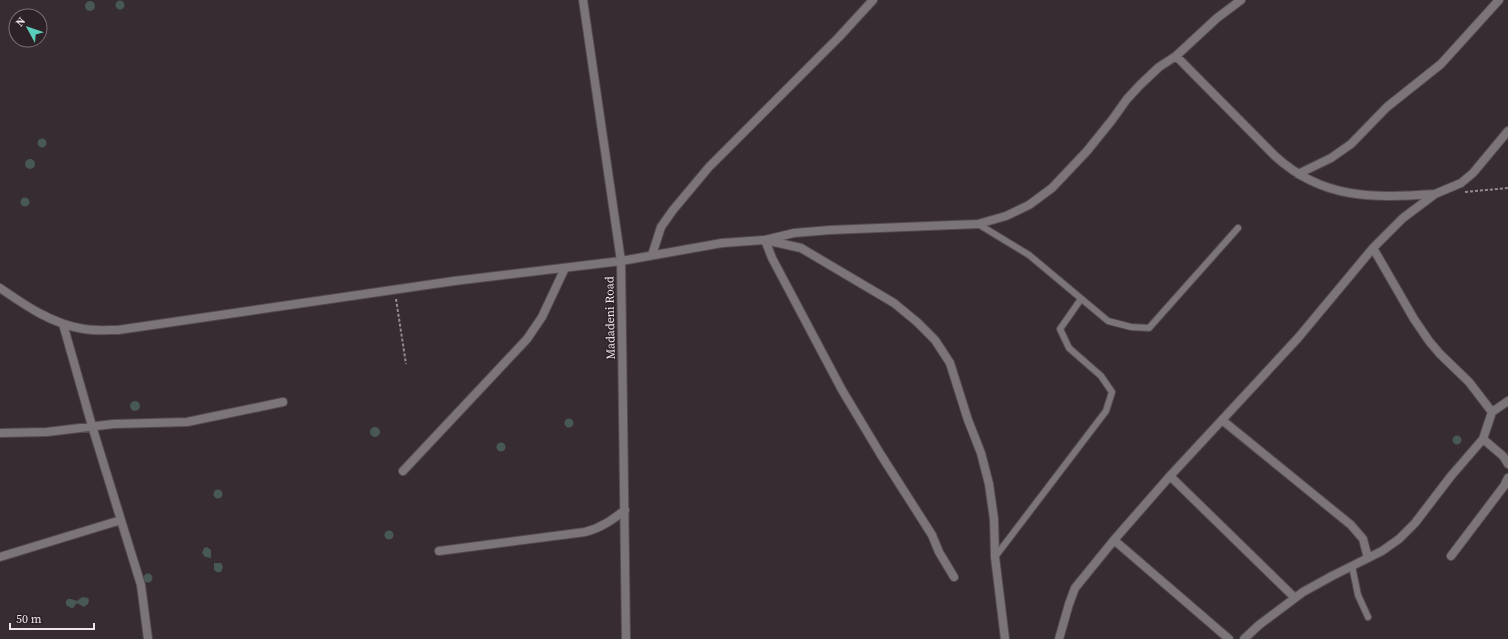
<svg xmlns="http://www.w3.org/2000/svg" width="1508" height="639" font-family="'Source Serif 4',serif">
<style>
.building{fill:#475855}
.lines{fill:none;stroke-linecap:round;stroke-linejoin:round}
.service-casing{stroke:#554a50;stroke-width:8}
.minor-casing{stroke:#554a50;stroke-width:10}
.tertiary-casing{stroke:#554a50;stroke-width:10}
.path{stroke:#958a90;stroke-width:2;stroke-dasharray:3 2;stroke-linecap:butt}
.service{stroke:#7b7579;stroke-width:6}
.minor{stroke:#7b7579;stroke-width:8}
.tertiary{stroke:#7b7579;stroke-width:8}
.labels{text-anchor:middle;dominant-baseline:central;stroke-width:3;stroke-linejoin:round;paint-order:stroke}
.street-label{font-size:12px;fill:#efe6eb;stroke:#2e2229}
</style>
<rect width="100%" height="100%" fill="#382c33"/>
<path class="building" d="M115.5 5a4.5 4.5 0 1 1 9 0a4.5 4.5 0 1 1-9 0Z
M85 6a5 5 0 1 1 10 0a5 5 0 1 1-10 0Z
M37.5 143a4.5 4.5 0 1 1 9 0a4.5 4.5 0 1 1-9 0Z
M25 164a5 5 0 1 1 10 0a5 5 0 1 1-10 0Z
M20.5 202a4.5 4.5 0 1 1 9 0a4.5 4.5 0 1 1-9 0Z
M130 406a5 5 0 1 1 10 0a5 5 0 1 1-10 0Z
M564.5 423a4.5 4.5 0 1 1 9 0a4.5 4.5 0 1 1-9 0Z
M370 432a5 5 0 1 1 10 0a5 5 0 1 1-10 0Z
M1452.5 440a4.5 4.5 0 1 1 9 0a4.5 4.5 0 1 1-9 0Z
M496.5 447a4.5 4.5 0 1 1 9 0a4.5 4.5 0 1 1-9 0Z
M213.5 494a4.5 4.5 0 1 1 9 0a4.5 4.5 0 1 1-9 0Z
M384.5 535a4.5 4.5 0 1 1 9 0a4.5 4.5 0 1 1-9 0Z
M 207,547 L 211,550 L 211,558 L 205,557 L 202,553 L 204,548 Z
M 214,563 L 221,563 L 223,567 L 221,572 L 217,572 L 214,570 Z
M143.5 578a4.5 4.5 0 1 1 9 0a4.5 4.5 0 1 1-9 0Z
M 82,597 L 88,598 L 89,600 L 88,604 L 84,607 L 77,603 L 73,608 L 71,608 L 66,605 L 66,601 L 68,599 L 71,599 L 77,601 Z"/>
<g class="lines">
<defs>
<path id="service" d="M 978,224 L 1029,255 L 1108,321 L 1131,327 L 1149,328 L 1238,228
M 995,557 L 1106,411 L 1112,392 L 1101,376 L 1069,348 L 1060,329 L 1081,299
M 1352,566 L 1358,595 L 1368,617"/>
<path id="minor" d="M 1176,56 L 1275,156 C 1323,200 1374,198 1435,194
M 1298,174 L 1331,158 L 1351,144 L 1387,107 L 1441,64 L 1499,0
M 1373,248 L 1414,319 L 1429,341 L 1440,354 L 1469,382 L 1492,412
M 652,255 L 661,227 L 673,210 L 709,167 L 839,37 L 873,0
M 63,324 L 92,426 L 141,585 L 148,639
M 1222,420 L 1351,525 L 1363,539 L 1368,558
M 0,433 L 47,432 L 113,424 L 187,422 L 283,402
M 1483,439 L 1503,456 L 1508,464
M 403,471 L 527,339 L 542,317 L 565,268
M 1170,476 L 1295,598
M 1114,540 L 1229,639
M 439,551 L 585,532 C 601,528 612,520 625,510
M 1451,556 L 1504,486 L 1508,478
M 0,557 L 121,520
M 954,577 L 939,552 L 932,535 L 881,455 L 842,390 L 772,258 L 765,240 L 794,233 L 830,230 L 978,224 L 1006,216 L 1029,205 L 1052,188 L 1087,151 L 1112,120 L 1127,99 L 1140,85 L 1159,67 L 1176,56 L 1217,18 L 1241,0
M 1059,639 L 1069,604 L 1075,588 L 1114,540 L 1170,476 L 1298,338 L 1373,248 L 1403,218 L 1435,194 L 1461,183 L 1473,173 L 1508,131
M 1244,639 L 1259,625 L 1303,592 L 1332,576 L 1382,551 L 1399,539 L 1415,523 L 1451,476 L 1483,439 L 1492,412 L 1508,401"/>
<path id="tertiary" d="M 583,0 L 621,261 L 626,639
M 0,288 C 26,306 52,324 84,329 C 95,331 107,330 118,330 L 454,281 L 621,261 L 722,243 L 765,240 L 801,248 L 894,303 L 917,322 L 935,340 L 950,363 L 968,420 L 981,453 L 989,484 L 994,519 L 995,557 L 1005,639"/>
</defs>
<use href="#service" class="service-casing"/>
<use href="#minor" class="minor-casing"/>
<use href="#tertiary" class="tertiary-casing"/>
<path class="path" d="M 1465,192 L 1508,188
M 396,299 L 406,364"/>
<use href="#service" class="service"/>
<use href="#minor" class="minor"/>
<use href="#tertiary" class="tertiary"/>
</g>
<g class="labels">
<g class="street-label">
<text transform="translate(610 318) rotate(-91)">Madadeni Road</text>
</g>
</g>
<g transform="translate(28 28) rotate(310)"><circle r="19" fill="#2e2229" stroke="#7b7077"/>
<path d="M0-3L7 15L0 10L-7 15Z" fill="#5acebc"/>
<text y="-6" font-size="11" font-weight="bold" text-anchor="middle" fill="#efe6eb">N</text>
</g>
<path d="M10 623v6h84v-6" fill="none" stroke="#efe6eb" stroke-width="2"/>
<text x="16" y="623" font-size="12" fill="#efe6eb" stroke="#2e2229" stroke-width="3" paint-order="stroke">50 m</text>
</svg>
